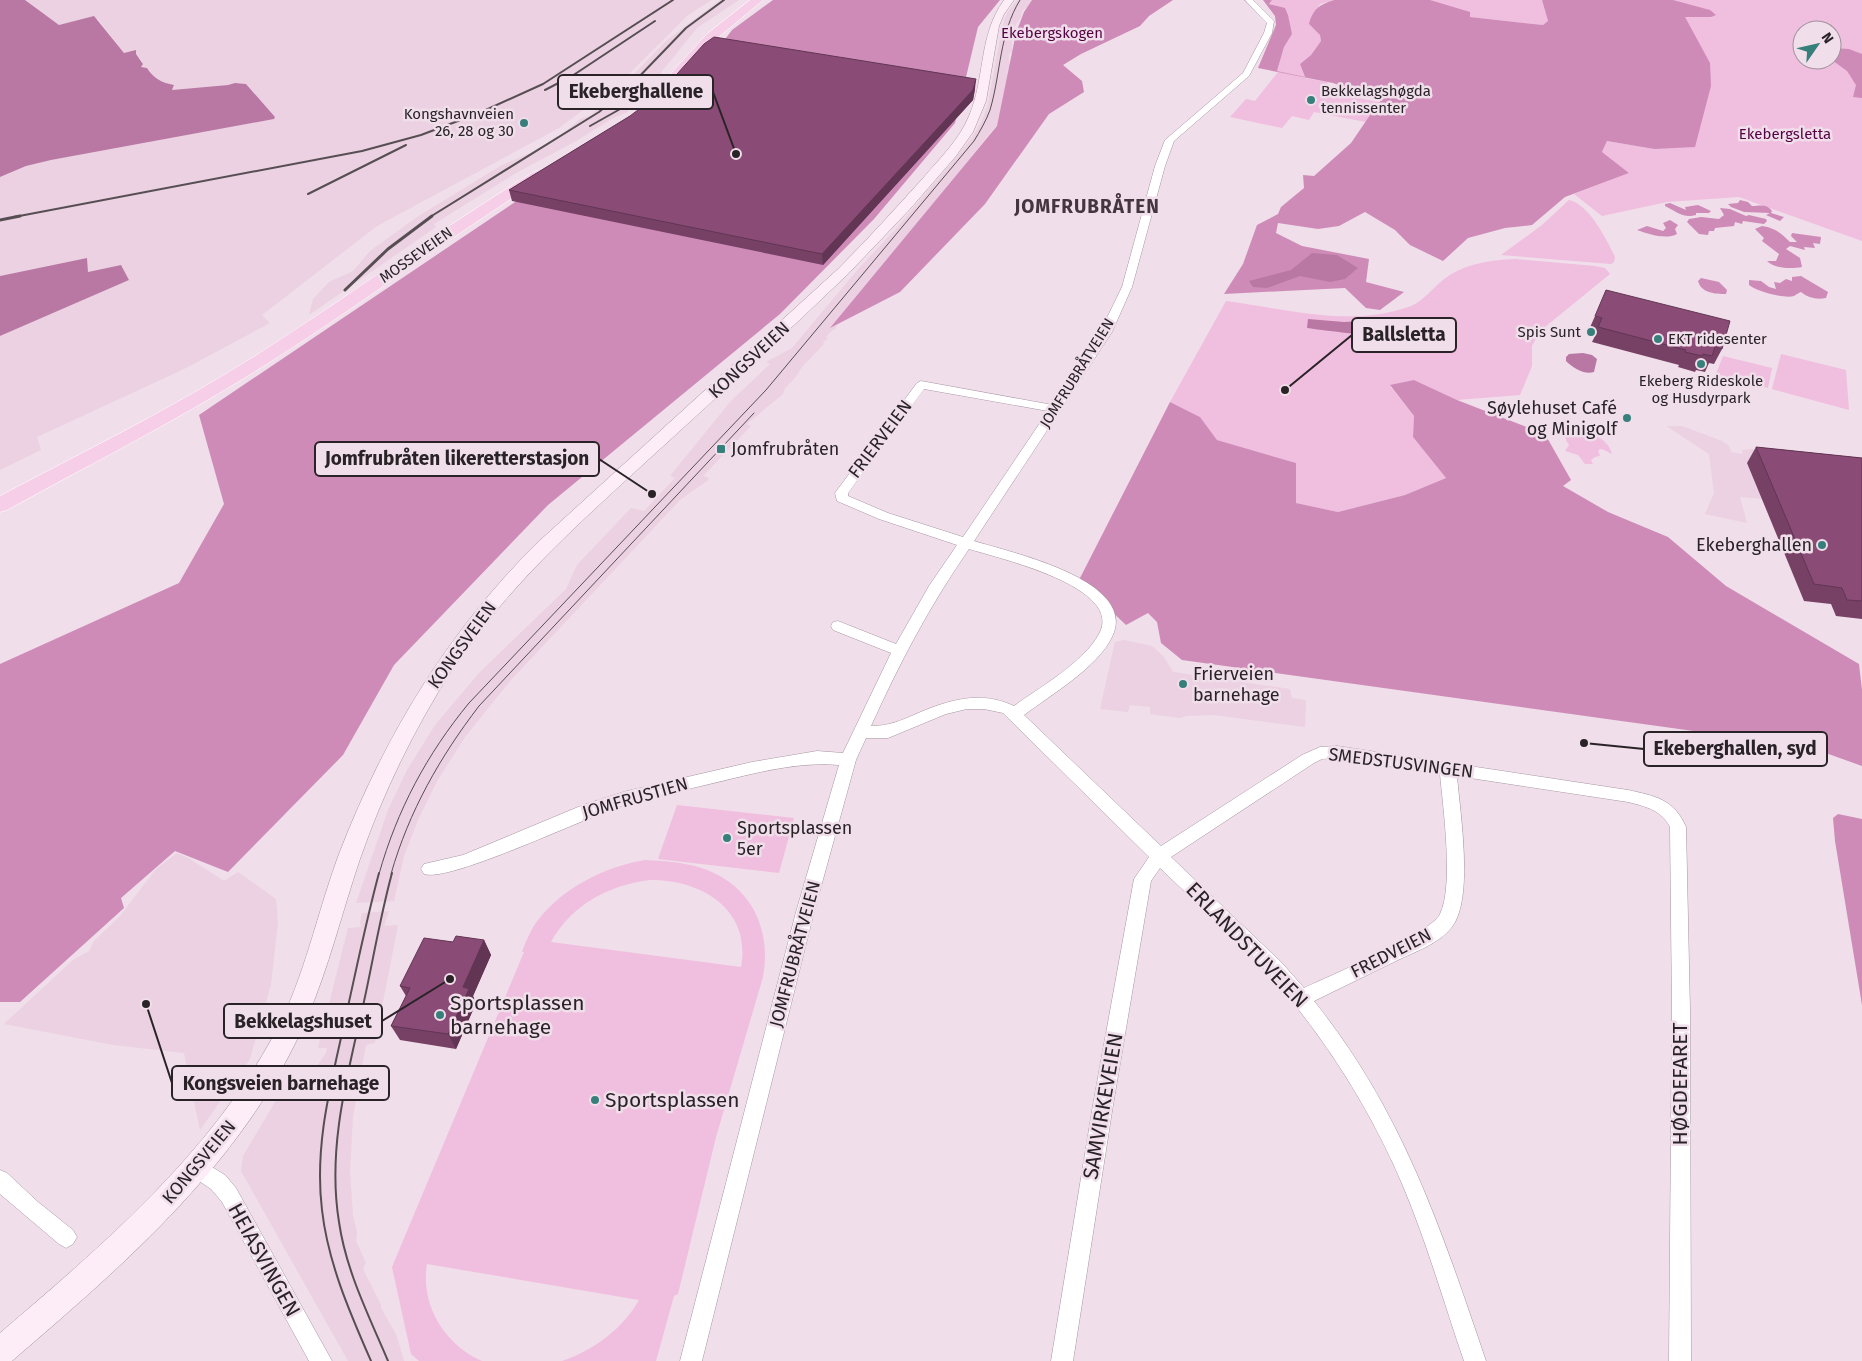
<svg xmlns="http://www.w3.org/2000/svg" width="1862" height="1361" font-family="'Fira Sans',sans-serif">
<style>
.built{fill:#ebd1e1}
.green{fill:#f0bede;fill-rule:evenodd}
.forest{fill:#ce8bb8}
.water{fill:#b978a4}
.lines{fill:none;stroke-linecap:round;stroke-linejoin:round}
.minor-casing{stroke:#a696a0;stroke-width:1}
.secondary-casing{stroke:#a696a0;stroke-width:1}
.trunk-casing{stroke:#fff;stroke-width:1}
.minor{fill:#fff;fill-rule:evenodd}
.secondary{fill:#fcedf6;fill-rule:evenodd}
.trunk{fill:#f6cee8;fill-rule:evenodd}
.tram-far1{stroke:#574e54;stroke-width:1}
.tram{stroke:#574e54;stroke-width:2}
.rail-far1{stroke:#574e54;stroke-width:2}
.rail{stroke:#574e54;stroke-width:3}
.wall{fill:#774165}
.shaded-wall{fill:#613553}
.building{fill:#8a4c76;stroke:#613553}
.poi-dot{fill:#377f7b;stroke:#f0deea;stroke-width:2}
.labels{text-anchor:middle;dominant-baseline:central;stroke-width:5;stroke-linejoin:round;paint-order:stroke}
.far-park-label{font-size:15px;fill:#550243;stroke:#f0deea}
.far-poi-label{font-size:15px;fill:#292327;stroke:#f0deea;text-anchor:start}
.far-street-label{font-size:15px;fill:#292327;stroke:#f0deea}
.street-label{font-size:18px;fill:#292327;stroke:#f0deea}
.poi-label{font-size:18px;fill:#292327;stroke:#f0deea;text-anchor:start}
.far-district-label{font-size:19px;font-weight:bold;letter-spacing:1px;fill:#44363f;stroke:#f0deea}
.near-street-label{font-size:21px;fill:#292327;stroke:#f0deea}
.near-poi-label{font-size:21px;fill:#292327;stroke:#f0deea;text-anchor:start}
.leader{fill:none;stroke:#292327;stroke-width:2}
.callout-dot{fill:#292327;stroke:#f0deea;stroke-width:2}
.callout{fill:#f0deea;stroke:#292327;stroke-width:2}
.callout-label{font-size:19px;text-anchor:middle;font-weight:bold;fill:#292327}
</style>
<rect width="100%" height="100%" fill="#f0deea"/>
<path class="built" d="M 25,0 L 712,0 L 688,15 L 624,79 L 559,128 L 377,226 L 262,315 L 270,323 L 184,369 L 37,437 L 41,450 L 0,470 L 0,336 L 129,280 L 121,265 L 88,272 L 87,258 L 0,276 L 0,177 L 26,166 L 51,160 L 274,119 L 275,117 L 246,84 L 235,83 L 228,85 L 172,90 L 174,86 L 163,84 L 155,78 L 147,68 L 141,67 L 143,62 L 136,54 L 124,53 L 98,19 L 59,25 Z
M 720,0 L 739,0 L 697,28 L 655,80 L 627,107 L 628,112 L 613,118 L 576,141 L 516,173 L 434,224 L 436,227 L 309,315 L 313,299 L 329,282 L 353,271 L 370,251 L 417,217 L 502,165 L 530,153 L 559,137 L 580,119 L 591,115 L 599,107 L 605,104 L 609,96 L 629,79 L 667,40 Z
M 1017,0 L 1032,0 L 1029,3 L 1031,4 L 1022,11 L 1021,17 L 1015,26 L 1014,37 L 1017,38 L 1012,41 L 1012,51 L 1009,54 L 1009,68 L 1007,72 L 1009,77 L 999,126 L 995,127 L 836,325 L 836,328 L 829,333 L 826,337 L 828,339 L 823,342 L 824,344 L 802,367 L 794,379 L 785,388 L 783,394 L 749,422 L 747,425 L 751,426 L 703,476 L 709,478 L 707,481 L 681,499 L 510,681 L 465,737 L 437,781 L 418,820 L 404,856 L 394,901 L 356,903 L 388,810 L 407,770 L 435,725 L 479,673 L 566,589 L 577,565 L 631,508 L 644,511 L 675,478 L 670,476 L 730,402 L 770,364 L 766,362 L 792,348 L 859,268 L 894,231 L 972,138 L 982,120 L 988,104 L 1002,27 L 1007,13 Z
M 1666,426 L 1682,426 L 1722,441 L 1729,446 L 1731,452 L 1742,454 L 1742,450 L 1752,449 L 1774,454 L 1748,463 L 1763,499 L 1740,497 L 1747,523 L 1705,514 L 1714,493 L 1709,454 Z
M 1124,640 L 1152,646 L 1163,656 L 1173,672 L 1290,689 L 1292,698 L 1306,700 L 1305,727 L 1214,715 L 1186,716 L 1180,718 L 1150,714 L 1150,707 L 1130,705 L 1128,712 L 1100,709 L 1115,642 Z
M 177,853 L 190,859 L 224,881 L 238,872 L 276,899 L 278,922 L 271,984 L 250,1059 L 200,1130 L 184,1053 L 113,1045 L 4,1024 L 73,960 L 89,951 L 94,941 L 120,916 L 156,869 Z
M 389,911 L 384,926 L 398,925 L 375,1043 L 366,1045 L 353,1116 L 350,1171 L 353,1216 L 357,1232 L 356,1241 L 366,1263 L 363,1269 L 381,1305 L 381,1308 L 396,1334 L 404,1361 L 348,1361 L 241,1171 L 243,1156 L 282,1090 L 297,1084 L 311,1074 L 326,1053 L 327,1048 L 318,1048 L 348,928 L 361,927 L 360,923 L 362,913 Z"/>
<path class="green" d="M 1272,0 L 1334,0 L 1320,4 L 1309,24 L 1320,35 L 1321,41 L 1311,55 L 1300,64 L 1305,78 L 1328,82 L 1321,91 L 1379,102 L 1366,122 L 1314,112 L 1309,120 L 1292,116 L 1282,128 L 1230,117 L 1246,99 L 1255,101 L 1278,72 L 1299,76 L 1277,71 L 1284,47 L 1292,33 L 1276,6 L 1269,4 Z
M 1430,0 L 1542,0 L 1548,21 L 1543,25 L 1470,17 Z
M 1673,0 L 1862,0 L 1862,241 L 1739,197 L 1667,202 L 1602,216 L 1574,194 L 1629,173 L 1602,152 L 1607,141 L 1654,149 L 1685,17 L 1711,17 ZM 1802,30 L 1832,30 L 1832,60 L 1802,60 Z
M 1569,200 C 1589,204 1607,240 1615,257 L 1614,262 L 1611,264 L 1501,255 L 1542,225 Z
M 1516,259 L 1595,266 L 1605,268 L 1610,274 L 1540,331 L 1532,346 L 1532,366 L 1520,395 L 1457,400 L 1414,380 L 1390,386 L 1414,416 L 1413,437 L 1446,478 L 1405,495 L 1338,512 L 1296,503 L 1296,463 L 1217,440 L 1200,417 L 1170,402 L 1226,301 C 1286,309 1353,328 1411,306 C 1425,300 1434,286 1447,277 C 1467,263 1492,260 1516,259 Z
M 1781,354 L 1846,370 L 1849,410 L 1772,389 Z
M 1723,356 L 1772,368 L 1768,388 L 1716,374 Z
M 1578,431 C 1592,433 1608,438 1612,454 L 1602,449 L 1598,450 L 1600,456 L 1595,457 L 1591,460 L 1593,464 L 1585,464 L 1578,455 L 1565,451 L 1569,445 L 1566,440 L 1565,433 Z
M 677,805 L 794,818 L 779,873 L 658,859 Z
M 645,860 C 662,861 681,862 698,867 C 749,882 772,926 763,977 L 716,1137 L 678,1294 L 674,1296 L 656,1361 L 562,1361 C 592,1351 623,1329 639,1300 L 427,1264 C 420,1305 445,1345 482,1361 L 419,1361 L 411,1354 L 392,1267 L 524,952 L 522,952 C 526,941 531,929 538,920 C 563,888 604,867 645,860 ZM 650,880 C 700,879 752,909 741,967 L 551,942 C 571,905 609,885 650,880 Z"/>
<path class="forest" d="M 773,0 L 1000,0 L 978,27 L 955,123 L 874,219 L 780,314 L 548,505 L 394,665 L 343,755 L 228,872 L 175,851 L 121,898 L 124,908 L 20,1002 L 0,1002 L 0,664 L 179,583 L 224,504 L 199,415 L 530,192 L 684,93 L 732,30 Z
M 1032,0 L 1173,0 L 1149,16 L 1140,26 L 1081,54 L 1063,65 L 1082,81 L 1084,92 L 1049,114 L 985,204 L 900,292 L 830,328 L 997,126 L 1016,33 L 1024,12 Z
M 1263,0 L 1272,0 L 1269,4 L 1285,8 L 1288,15 L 1292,34 L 1284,47 L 1277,71 L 1305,77 L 1300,64 L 1311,55 L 1321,41 L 1320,35 L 1309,24 C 1313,9 1319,5 1334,0 L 1430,0 L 1470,12 L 1470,17 L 1543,25 L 1548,21 L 1542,0 L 1673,0 L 1710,10 L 1716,15 L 1711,17 L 1685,17 L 1710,63 L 1711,86 L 1695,147 L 1654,149 L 1607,141 L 1602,152 L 1629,173 L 1565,197 L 1532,225 L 1505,228 L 1468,238 L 1443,261 L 1410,245 L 1395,230 L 1365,212 L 1339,226 L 1318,229 L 1278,223 L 1276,233 L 1302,246 L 1369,259 L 1366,282 L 1404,292 L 1380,310 L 1366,308 L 1345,288 L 1224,294 L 1243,264 L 1257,225 L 1278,214 L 1281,207 L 1304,188 L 1303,175 L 1314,176 L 1351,143 L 1379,102 L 1382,100 L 1333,83 L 1258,68 L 1276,25 L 1275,16 Z
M 1832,48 L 1849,49 L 1862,54 L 1862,98 L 1853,97 L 1856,85 L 1847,71 L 1832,60 Z
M 1740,200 L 1748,202 L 1752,206 C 1760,206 1766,203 1772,211 L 1771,213 L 1784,217 L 1780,221 L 1766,215 L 1770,213 L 1744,212 L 1731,207 L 1728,204 L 1738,203 Z
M 1670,203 L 1686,210 L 1685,207 L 1698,205 L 1711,211 L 1709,213 L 1696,213 L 1696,215 C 1683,219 1674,210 1665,206 L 1665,204 Z
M 1720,208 L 1730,209 L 1746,216 L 1749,215 L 1766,219 L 1767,221 L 1764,224 L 1743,221 L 1742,224 L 1735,222 L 1734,226 L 1715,228 L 1714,231 L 1709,231 L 1708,235 L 1699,234 L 1687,222 L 1689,219 L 1701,217 L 1719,219 L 1724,215 Z
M 1670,220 L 1678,225 L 1675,229 L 1677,234 C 1666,240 1648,234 1637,230 L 1647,226 L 1663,231 L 1666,228 L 1663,223 Z
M 1762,226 C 1775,228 1781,233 1790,242 L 1797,242 L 1791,236 L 1792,233 L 1821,237 L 1820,244 L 1813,243 L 1815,248 L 1804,247 L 1805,250 L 1790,246 L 1786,249 L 1800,258 L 1802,267 C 1791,269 1775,269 1767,261 L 1776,261 L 1779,254 L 1762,241 L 1764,238 L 1755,229 Z
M 1801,276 L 1828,292 L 1826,298 C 1817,300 1808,298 1801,292 C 1798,293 1796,295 1794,296 C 1784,299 1756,291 1749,285 L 1749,280 L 1761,281 L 1769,287 L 1776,289 L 1774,282 L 1780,283 L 1786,279 L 1792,281 L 1792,277 Z
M 1701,278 L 1719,282 L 1727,290 L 1726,294 C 1715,294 1701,293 1698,281 Z
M 1414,380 L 1457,400 L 1545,434 L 1571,480 L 1563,486 L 1608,512 L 1668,537 L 1726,586 L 1859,664 L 1862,690 L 1862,766 L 1809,747 L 1182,660 L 1161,643 L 1157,622 L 1148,613 L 1126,625 L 1079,580 L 1170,402 L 1200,417 L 1217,440 L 1296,463 L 1296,503 L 1338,512 L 1405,495 L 1446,478 L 1413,437 L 1414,416 L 1390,385 Z
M 1838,814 L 1862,819 L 1862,1005 L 1835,841 L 1833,818 Z"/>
<path class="water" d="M 0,0 L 25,0 L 59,25 L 94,16 L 124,53 L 136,50 L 136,54 L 143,64 L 141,67 L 147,68 C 153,78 162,83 174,85 L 172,90 L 228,85 L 235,83 L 246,84 L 275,117 L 274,119 L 51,160 L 26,166 L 0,177 Z
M 1312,253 L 1337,255 L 1358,268 L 1345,279 L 1330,282 L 1300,276 L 1267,288 L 1253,287 L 1249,281 L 1291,270 Z
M 87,258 L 88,272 L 121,265 L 129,280 L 0,336 L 0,276 Z
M 1308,319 L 1344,322 L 1385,320 L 1395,324 L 1397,331 C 1386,340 1324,330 1307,328 Z
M 1583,353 L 1592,355 L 1597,359 L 1594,372 C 1584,375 1573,368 1566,361 L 1566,357 L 1569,354 Z"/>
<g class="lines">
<defs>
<path id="minor" d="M 1245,0 L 1253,0 L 1274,21 L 1272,33 L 1249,76 L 1174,141 L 1165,166 L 1132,287 L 1112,332 L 974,541 C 1009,552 1140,580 1112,637 C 1097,668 1052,694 1024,715 L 1161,846 L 1302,755 L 1320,747 L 1337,746 L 1628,790 C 1655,796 1674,799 1686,827 L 1690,1011 L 1691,1361 L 1669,1361 L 1672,1011 L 1670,827 C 1662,810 1644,806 1628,802 L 1457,776 C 1460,813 1474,898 1452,927 C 1439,944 1414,952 1396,961 C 1369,974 1341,988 1314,1001 C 1403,1112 1441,1229 1486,1361 L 1464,1361 C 1444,1303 1427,1243 1403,1186 C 1371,1110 1325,1038 1271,976 C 1238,939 1196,903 1160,868 L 1151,881 L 1113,1105 L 1073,1361 L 1051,1361 L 1093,1105 L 1134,879 L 1149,857 L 1003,713 L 984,709 L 967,709 L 946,714 L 888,738 L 866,738 L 856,760 L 814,912 L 702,1361 L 680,1361 L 796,912 L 839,765 C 793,761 745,776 701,786 C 676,792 651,796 627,804 C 590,815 450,883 424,874 L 421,869 L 424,864 L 463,855 L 583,805 L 627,791 L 752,762 L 817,751 L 843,753 L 891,653 L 833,630 L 831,626 L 833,622 L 838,621 L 896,644 L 929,586 L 957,545 L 879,519 L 837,501 L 835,493 L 917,383 L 921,381 L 1053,405 L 1100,332 L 1122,287 L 1155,166 L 1165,140 L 1243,73 L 1264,33 L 1267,23 ZM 924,389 L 1048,411 L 963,537 L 888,513 L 848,496 L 848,493 ZM 969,549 C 998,558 1125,587 1099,634 C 1083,663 1040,687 1014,706 C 981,690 948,700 916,714 C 900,721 889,726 871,726 C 899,664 930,605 969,549 ZM 1337,758 L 1440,774 C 1443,807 1454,886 1440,914 C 1432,933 1327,977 1304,988 L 1282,963 L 1171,857 L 1314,763 L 1322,759 Z
M 197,1158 L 225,1175 L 236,1188 L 332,1361 L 309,1361 L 222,1202 L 211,1189 L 190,1175 L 187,1168 L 190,1161 Z
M 0,1170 L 7,1173 L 38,1202 L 73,1230 L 77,1237 L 73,1244 L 66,1248 L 59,1244 L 0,1194 Z"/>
<path id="secondary" d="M 1004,0 L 1014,0 L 1004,14 L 999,26 L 986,101 L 973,132 L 956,156 L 910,209 L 848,274 C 782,337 715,399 648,460 C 577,525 505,589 452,670 C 414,729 383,793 360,859 C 342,912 329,967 307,1018 C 245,1161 127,1262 12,1361 L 0,1361 L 0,1333 C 104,1244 209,1155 275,1033 C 305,977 317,913 339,854 C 384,737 447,633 536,544 L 838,269 C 868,239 896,208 924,177 C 941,157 959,140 969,116 C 986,76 978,36 1004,0 Z"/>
<path id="trunk" d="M 750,0 L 763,0 L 715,40 L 663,99 L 653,99 L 651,96 L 653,93 L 707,34 Z
M 537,171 L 542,173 L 545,176 L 542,179 C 448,238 359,306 265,365 C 182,418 94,462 7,510 L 0,512 L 0,496 C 85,451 173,408 255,356 C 348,297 437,231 532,173 Z"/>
</defs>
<use href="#minor" class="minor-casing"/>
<use href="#secondary" class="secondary-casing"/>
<use href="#trunk" class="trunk-casing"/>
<use href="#minor" class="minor"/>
<use href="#secondary" class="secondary"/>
<use href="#trunk" class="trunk"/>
<path class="tram-far1" d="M 379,874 C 397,810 427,754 469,703 L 766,390 L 974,141 C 980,131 986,121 990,110 C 1001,73 999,34 1020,0
M 391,874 C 409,811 440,757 479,706 L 754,413"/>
<path class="tram" d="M 371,1361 C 350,1313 328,1263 322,1210 C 314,1145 331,1084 345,1020 C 356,971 366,921 379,873
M 388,1361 C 369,1316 346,1271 339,1222 C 327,1149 347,1077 363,1006 C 373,961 380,917 392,873"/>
<path class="rail-far1" d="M 545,90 L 572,76 L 655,21
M 590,126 L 638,99
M 308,194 L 406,145
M 14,217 L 362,151 L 421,135 L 479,113 L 543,84 L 673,0
M 430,217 L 599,112 L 633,83 L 686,28 L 724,0"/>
<path class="rail" d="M 0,220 L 20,216
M 345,290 L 388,249 L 432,216"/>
</g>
<path class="wall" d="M 975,89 L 973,100 L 823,265 L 512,201 L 509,190 L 630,116 Z
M 1595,316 L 1722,349 L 1714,364 L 1709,363 L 1705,372 L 1696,370 L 1695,372 L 1678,367 L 1679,365 L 1592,342 L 1596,334 L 1588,332 Z
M 1756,447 L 1862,458 L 1862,619 L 1836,616 L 1831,604 L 1804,601 L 1747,463 Z
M 484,940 L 491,955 L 473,996 L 476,1003 L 456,1049 L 400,1040 L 391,1026 L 406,996 L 400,986 L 453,942 Z"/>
<path class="shaded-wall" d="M 976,79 L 975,89 L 973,100 L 823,265 L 822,254 Z
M 484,940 L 491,955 L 473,996 L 476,1003 L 456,1049 L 448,1034 L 463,987 Z"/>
<path class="building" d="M 714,37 L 976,79 L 973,90 L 822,254 L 509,190 L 630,116 L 659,94 L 704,44 Z
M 1606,290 L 1730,321 L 1722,349 L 1715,347 L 1712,356 L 1703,354 L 1702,356 L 1685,352 L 1686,350 L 1598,327 L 1602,318 L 1595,316 Z
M 1756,447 L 1862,458 L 1862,601 L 1847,600 L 1842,588 L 1814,584 Z
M 456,936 L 484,940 L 463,987 L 469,989 L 448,1034 L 391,1026 L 410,988 L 400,986 L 424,938 L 453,942 Z"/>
<g class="poi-dot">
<circle cx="1311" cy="100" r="5"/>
<circle cx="524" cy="123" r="5"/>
<circle cx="1591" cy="332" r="5"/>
<circle cx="1658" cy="339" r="5"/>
<circle cx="1701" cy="364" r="5"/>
<circle cx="1627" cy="418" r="5"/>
<rect x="716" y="444" width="10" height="10" rx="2.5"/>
<circle cx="1822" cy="545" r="5"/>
<circle cx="1183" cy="684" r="5"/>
<circle cx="727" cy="838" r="5"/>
<circle cx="440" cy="1015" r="5"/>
<circle cx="595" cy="1100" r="5"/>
</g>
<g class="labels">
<g class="far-park-label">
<text x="1052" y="33">Ekebergskogen</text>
<text x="1785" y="134">Ekebergsletta</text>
</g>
<g class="far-poi-label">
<text x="1321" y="91">Bekkelagshøgda<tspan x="1321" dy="17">tennissenter</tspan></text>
<text x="514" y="114" text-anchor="end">Kongshavnveien<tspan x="514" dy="17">26, 28 og 30</tspan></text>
<text x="1581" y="332" text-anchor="end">Spis Sunt</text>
<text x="1668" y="339">EKT ridesenter</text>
<text x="1701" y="381" text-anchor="middle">Ekeberg Rideskole<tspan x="1701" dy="17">og Husdyrpark</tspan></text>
</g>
<g class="far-street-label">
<text transform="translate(416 255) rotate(-35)">MOSSEVEIEN</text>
<text transform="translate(1077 373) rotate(-58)">JOMFRUBRÅTVEIEN</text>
</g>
<g class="street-label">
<text transform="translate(749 360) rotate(-43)">KONGSVEIEN</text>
<text transform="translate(880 439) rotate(-53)">FRIERVEIEN</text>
<text transform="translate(462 645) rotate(-54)">KONGSVEIEN</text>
<text transform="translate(1401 763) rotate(7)">SMEDSTUSVINGEN</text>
<text transform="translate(635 798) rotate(-16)">JOMFRUSTIEN</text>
<text transform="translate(1391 953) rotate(-27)">FREDVEIEN</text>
<text transform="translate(795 954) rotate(-75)">JOMFRUBRÅTVEIEN</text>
<text transform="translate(199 1162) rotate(-50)">KONGSVEIEN</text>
</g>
<g class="poi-label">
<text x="1617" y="408" text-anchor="end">Søylehuset Café<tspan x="1617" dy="21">og Minigolf</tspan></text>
<text x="731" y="449">Jomfrubråten</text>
<text x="1812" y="545" text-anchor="end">Ekeberghallen</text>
<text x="1193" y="674">Frierveien<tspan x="1193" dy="21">barnehage</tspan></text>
<text x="737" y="828">Sportsplassen<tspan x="737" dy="21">5er</tspan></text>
</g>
<g class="far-district-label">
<text x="1087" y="206">JOMFRUBRÅTEN</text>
</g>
<g class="near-street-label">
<text transform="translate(1247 945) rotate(46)">ERLANDSTUVEIEN</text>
<text transform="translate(1680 1084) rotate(-90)">HØGDEFARET</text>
<text transform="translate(1103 1106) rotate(-80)">SAMVIRKEVEIEN</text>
<text transform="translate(264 1260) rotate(61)">HEIASVINGEN</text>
</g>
<g class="near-poi-label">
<text x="450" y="1003">Sportsplassen<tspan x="450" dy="24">barnehage</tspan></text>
<text x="605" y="1100">Sportsplassen</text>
</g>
</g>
<path class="leader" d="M736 154L713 92M1285 390L1352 335M652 494L599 459M1584 743L1644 749M450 979L382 1021M146 1004L172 1083"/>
<g class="callout-dot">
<circle cx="736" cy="154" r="5"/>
<circle cx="1285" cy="390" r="5"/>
<circle cx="652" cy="494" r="5"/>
<circle cx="1584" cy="743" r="5"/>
<circle cx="450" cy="979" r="5"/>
<circle cx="146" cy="1004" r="5"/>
</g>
<g class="callout">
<rect x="558" y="75" width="155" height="34" rx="5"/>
<rect x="1352" y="318" width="104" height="34" rx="5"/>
<rect x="315" y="442" width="284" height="34" rx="5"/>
<rect x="1644" y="732" width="183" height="34" rx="5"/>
<rect x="224" y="1004" width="158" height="34" rx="5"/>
<rect x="172" y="1066" width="217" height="34" rx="5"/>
</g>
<g class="callout-label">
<text x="636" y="98">Ekeberghallene</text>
<text x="1404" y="341">Ballsletta</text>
<text x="457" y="465">Jomfrubråten likeretterstasjon</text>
<text x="1735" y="755">Ekeberghallen, syd</text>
<text x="303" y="1028">Bekkelagshuset</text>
<text x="281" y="1090">Kongsveien barnehage</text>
</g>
<g transform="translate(1817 45) rotate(56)"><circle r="24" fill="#f0deea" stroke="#a0939c"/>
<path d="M0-4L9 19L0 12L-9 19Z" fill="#377f7b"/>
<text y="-8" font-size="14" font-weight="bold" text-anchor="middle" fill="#292327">N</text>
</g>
</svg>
